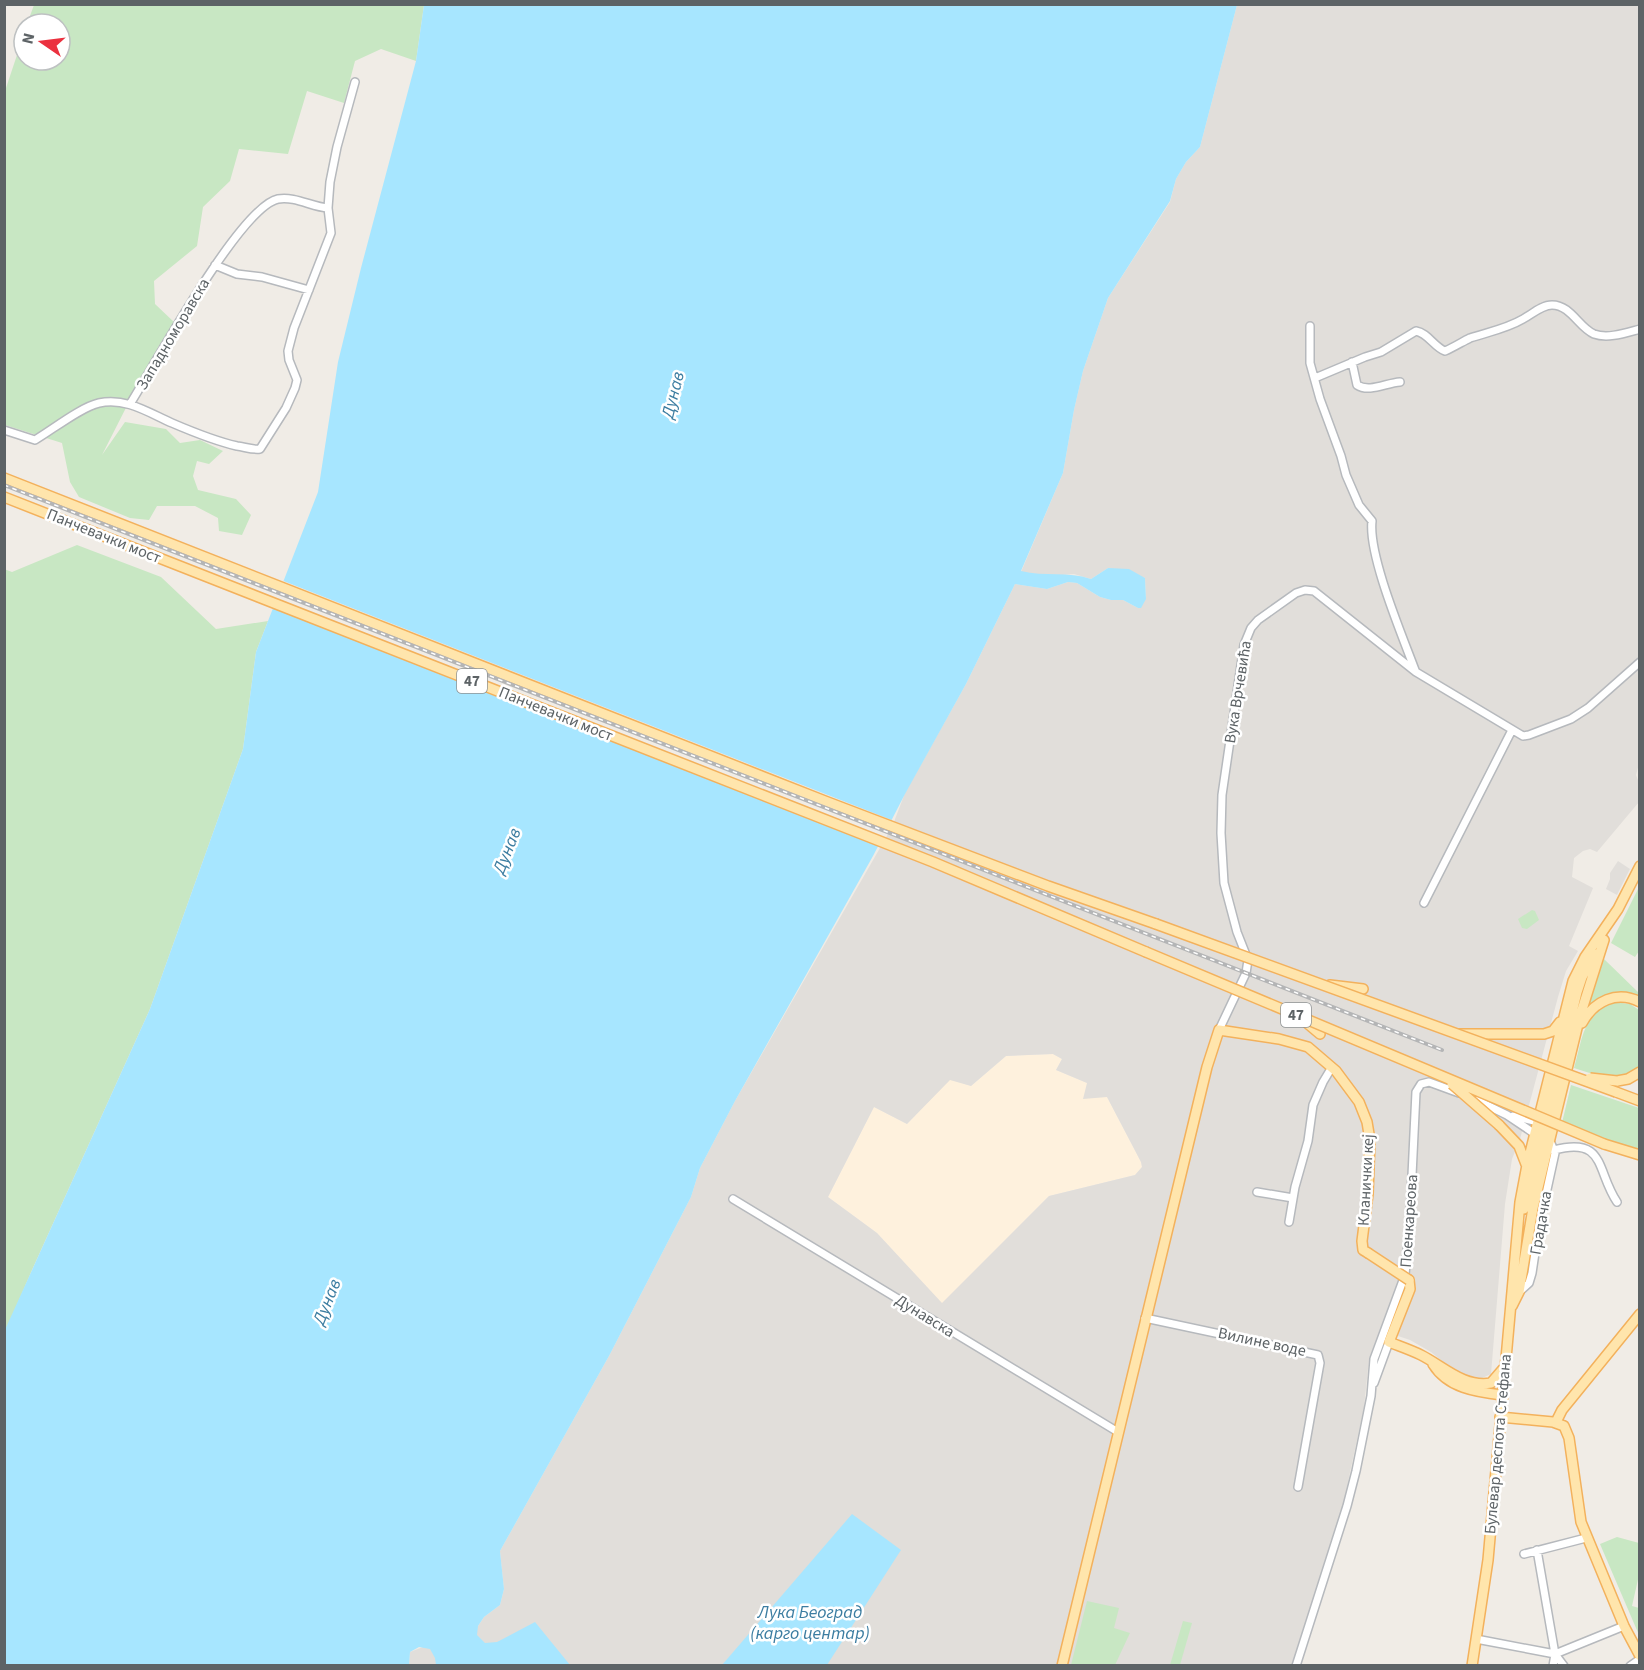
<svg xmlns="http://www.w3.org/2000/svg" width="1644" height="1670" font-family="'Source Sans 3',sans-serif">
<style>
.commercial{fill:#fef1dd}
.industrial{fill:#e1deda;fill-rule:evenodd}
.green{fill:#c8e7c3}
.water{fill:#a7e6ff}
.pier{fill:#f0ece6}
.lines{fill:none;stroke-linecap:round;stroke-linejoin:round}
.minor-casing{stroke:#b6b9bd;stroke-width:10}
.major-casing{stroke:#f3b15c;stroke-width:12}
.minor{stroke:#fff;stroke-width:7}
.major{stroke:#ffe5ac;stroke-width:9}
.rail-casing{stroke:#b4b5b6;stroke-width:4}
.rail{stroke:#fff;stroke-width:1.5;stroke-dasharray:4.5;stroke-linecap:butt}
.major-bridge-casing{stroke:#f3b15c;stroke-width:12;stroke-linecap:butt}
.major-bridge{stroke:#ffe5ac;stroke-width:9}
.labels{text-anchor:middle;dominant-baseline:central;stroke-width:5;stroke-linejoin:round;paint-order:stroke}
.shield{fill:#fff;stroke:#8e9294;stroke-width:1.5}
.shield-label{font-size:15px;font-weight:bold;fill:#5d6366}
.street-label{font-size:16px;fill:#5d6366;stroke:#fff}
.water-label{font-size:18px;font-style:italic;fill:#3c7da1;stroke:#fff}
</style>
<rect width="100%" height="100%" fill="#f0ece6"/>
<path class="commercial" d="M 1053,1054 L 1062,1059 L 1056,1070 L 1087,1083 L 1107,1097 L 1141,1162 L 1142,1167 L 1135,1175 L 1049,1196 L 942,1304 L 877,1233 L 828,1197 L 874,1107 L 907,1124 L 950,1079 L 971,1086 L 1006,1056 Z"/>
<path class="industrial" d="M 1237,5 L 1639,5 L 1640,760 L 1636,775 L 1639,783 L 1639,802 L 1597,852 L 1590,849 L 1583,851 L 1574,858 L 1572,877 L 1593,888 L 1569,946 L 1578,951 L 1566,971 L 1558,997 L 1520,1139 L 1512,1159 L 1505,1204 L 1491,1374 L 1480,1379 L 1468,1377 L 1458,1374 L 1431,1352 L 1410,1340 L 1380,1330 L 1369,1359 L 1364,1407 L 1343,1505 L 1294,1665 L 409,1666 L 410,1652 L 478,1626 L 484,1617 L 500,1605 L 504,1589 L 500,1551 L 609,1356 L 691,1197 L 700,1168 L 735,1101 L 892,827 L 905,793 L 966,684 L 1015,584 L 1047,589 L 1068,582 L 1077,583 L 1100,597 L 1111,600 L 1123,600 L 1138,608 L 1146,598 L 1145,578 L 1108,568 L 1091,579 L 1074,574 L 1049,576 L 1021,572 L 1063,473 L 1074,410 L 1083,371 L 1108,298 L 1170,202 L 1176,179 L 1186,162 L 1200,147 ZM 1053,1054 L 1062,1059 L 1056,1070 L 1087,1083 L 1083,1099 L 1107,1097 L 1141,1162 L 1142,1167 L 1135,1175 L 1049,1196 L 942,1303 L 877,1233 L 828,1197 L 874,1107 L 907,1124 L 950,1080 L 971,1086 L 1006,1056 Z
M 1618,861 L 1630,869 L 1617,895 L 1606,889 L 1610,879 L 1610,873 Z"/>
<path class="green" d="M 34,5 L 424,5 L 416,61 L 381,49 L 355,61 L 344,103 L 307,91 L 288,154 L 239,149 L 230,181 L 203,207 L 197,246 L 154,281 L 155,304 L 175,323 L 158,347 L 149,370 L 134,392 L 102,455 L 125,422 L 166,429 L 180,443 L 200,440 L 223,451 L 209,464 L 197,461 L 193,476 L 198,490 L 236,499 L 251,515 L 242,535 L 219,531 L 218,518 L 195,506 L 157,506 L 149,520 L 130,518 L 79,497 L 70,482 L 62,443 L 5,425 L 5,91 L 24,34 L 24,60 L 60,60 L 60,24 L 27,24 Z
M 77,545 L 161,577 L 216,629 L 268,621 L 256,652 L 243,749 L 150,1009 L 32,1270 L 4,1335 L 4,569 L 12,572 Z
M 1639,887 L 1639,951 L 1635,957 L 1611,943 Z
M 1532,910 L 1535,911 L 1539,920 L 1527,929 L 1522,928 L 1518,919 Z
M 1604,959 L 1639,993 L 1639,1000 L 1600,999 L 1586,1009 L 1594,983 Z
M 1613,1002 L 1630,1004 L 1639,1010 L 1639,1068 C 1622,1083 1594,1075 1574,1068 C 1583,1037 1582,1016 1613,1002 Z
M 1571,1085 L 1639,1108 L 1639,1155 L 1561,1127 Z
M 1617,1537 L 1639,1543 L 1639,1575 L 1632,1606 L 1639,1608 L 1639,1635 L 1600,1544 Z
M 1087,1601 L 1119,1608 L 1114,1628 L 1130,1633 L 1115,1665 L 1071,1665 Z
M 1183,1621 L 1192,1623 L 1180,1665 L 1170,1665 Z"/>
<path class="water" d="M 424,5 L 1237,5 L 1200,147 L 1186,162 L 1176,179 L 1170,201 L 1108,298 L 1083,371 L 1074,410 L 1063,473 L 1021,571 C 1045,577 1068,571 1091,579 L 1108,568 L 1129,569 L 1145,578 L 1146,599 L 1141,608 L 1138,608 L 1123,600 L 1111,600 L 1100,597 L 1077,583 L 1068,582 L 1047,589 L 1015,584 L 966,684 L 905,794 L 873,856 L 735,1101 L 700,1168 L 691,1197 L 609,1356 L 500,1551 L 504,1589 L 500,1605 L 484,1617 L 478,1626 L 477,1635 L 485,1643 L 497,1642 L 535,1622 L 570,1665 L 436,1665 L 435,1658 L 430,1649 L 419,1647 L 410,1652 L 409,1666 L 5,1665 L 4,1332 L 150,1009 L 243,749 L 256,652 L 318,492 L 338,362 L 361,268 L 416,61 Z
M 852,1514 L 901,1550 L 827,1665 L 722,1665 Z"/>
<path class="pier" d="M 281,580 L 894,821 L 881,847 L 270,607 Z"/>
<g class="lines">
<defs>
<path id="minor" d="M 215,265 L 237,274 L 262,277 L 309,290
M 1310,326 L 1310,363 L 1320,399 L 1341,456 L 1346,475 L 1359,505 L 1372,521 C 1368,555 1402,635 1415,670
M 1352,362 L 1357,385 C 1369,393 1386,383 1400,382
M 1315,378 L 1365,357 L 1381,352 L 1416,331 C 1428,333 1434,347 1445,351 C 1454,347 1462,342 1470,338 C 1488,332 1506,329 1523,319 C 1532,314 1542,305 1552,305 C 1571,305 1579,328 1594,334 C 1608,339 1625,333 1640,329
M 130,404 C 154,366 240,207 278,199 C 295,196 312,207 328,208
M 4,430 L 35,440 C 52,430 81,407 99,403 C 126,397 149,413 172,423 C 193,432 215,441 237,446 C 245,447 252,450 260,449 L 286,408 L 295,388 L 297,380 L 289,360 L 288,351 L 294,328 L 331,233 L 328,208 L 330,182 L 337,147 L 355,82
M 1424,903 L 1512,730
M 1219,1030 L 1246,973 L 1248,960 L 1237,932 L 1224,883 L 1221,833 L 1222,795 L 1244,645 L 1251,628 L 1258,620 L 1296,593 L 1305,590 L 1314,591 L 1416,672 L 1523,736 L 1529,735 L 1571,719 L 1588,708 L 1640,662
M 1470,1097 L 1507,1115 L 1535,1134
M 1513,1116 L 1538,1122
M 1554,1150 C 1606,1136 1596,1171 1617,1202
M 1257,1192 L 1293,1198
M 733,1199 L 1118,1432
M 1289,1222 L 1295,1187 L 1308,1141 L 1313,1105 L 1323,1082 L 1332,1067
M 1519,1292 L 1529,1283 L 1532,1273 L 1539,1226 L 1555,1153 L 1550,1141
M 1145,1318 L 1318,1355 L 1320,1363 L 1298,1487
M 1374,1383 L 1389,1342
M 1537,1550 L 1555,1654 L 1553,1666
M 1524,1554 L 1586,1538
M 1476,1639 L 1555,1654 L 1624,1626
M 1555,1654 L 1564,1666
M 1296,1666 L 1347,1506 L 1356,1471 L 1371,1396 L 1374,1359 L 1405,1275 L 1410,1217 L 1416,1092 L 1421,1084 L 1429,1082 L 1459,1093
M 1630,1666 L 1640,1659"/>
<path id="major" d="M 4,478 L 825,801 L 1048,886 L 1156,924
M 4,497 L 933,862 L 1146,952
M 1330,985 L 1363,989
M 1301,1018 L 1320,1034
M 1582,1023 C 1594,1001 1617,990 1640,1002
M 1459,1034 L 1544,1034 L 1553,1031 L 1560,1022
M 1617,1081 L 1628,1079 L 1640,1072
M 1616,1092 L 1640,1101
M 1499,1125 L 1519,1146 L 1526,1164
M 1604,1144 L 1640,1155
M 1524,1209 L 1577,992 L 1582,977 L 1595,954
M 1409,1280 L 1410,1289 L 1389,1342 C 1399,1346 1411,1350 1421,1355 C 1443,1366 1464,1388 1491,1383 L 1504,1368
M 1512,1306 L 1519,1292 L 1533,1208 L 1580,1016 L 1604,940
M 1433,1364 C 1448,1388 1476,1392 1502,1395
M 1500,1417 L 1553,1422 L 1564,1426 L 1569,1438 L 1581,1522 L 1624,1626 L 1640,1656
M 1556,1422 L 1562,1410 L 1640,1314
M 1062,1666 L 1207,1067 L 1219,1030 L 1279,1039 L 1308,1047 L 1336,1071 L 1359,1102 L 1367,1122 L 1370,1140 L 1368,1194 L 1362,1241 L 1363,1250 L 1368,1253
M 1472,1666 L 1488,1560 L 1520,1202 L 1527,1165 L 1573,981 L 1585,957 L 1618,909 L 1640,866"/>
</defs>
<use href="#minor" class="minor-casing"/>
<use href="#major" class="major-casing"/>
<use href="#minor" class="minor"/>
<use href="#major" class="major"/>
<defs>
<path id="rail" d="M 4,485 L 1442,1050"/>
</defs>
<use href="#rail" class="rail-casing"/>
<use href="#rail" class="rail"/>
<defs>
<path id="major-bridge" d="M 1156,924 L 1616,1092
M 1146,952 L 1604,1144
M 1590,1078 L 1617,1081
M 1452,1084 L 1499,1125
M 1368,1253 L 1409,1280"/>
</defs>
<use href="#major-bridge" class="major-bridge-casing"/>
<use href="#major-bridge" class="major-bridge"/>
</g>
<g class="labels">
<g class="shield">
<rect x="457" y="669" width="30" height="24" rx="4.5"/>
<rect x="1281" y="1003" width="30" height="24" rx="4.5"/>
</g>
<g class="shield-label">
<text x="472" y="681">47</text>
<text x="1296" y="1015">47</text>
</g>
<g class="street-label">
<text transform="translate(173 334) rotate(-59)">Западноморавска</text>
<text transform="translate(104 536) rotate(22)">Панчевачки мост</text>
<text transform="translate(1238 692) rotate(-81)">Вука Врчевића</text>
<text transform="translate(556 714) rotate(22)">Панчевачки мост</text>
<text transform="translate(1366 1180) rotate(-87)">Кланички кеј</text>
<text transform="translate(1409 1221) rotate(-86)">Поенкареова</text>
<text transform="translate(1541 1223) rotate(-80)">Градачка</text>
<text transform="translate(925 1316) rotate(32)">Дунавска</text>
<text transform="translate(1262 1342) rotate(12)">Вилине воде</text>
<text transform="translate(1498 1444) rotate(-85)">Булевар деспота Стефана</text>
</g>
<g class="water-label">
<text transform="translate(673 395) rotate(-76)">Дунав</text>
<text transform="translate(507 851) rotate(-68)">Дунав</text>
<text transform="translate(327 1302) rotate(-68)">Дунав</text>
<text x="810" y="1612">Лука Београд<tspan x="810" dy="21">(карго центар)</tspan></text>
</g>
</g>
<rect width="1644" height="1670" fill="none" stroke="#5d6366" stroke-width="12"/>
<g transform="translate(42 42) rotate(284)"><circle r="28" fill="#ffffff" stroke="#bec1c2" stroke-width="1.5"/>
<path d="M0-4.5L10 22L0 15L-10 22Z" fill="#eb313f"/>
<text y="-9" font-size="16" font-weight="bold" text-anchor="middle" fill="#5d6366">N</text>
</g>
</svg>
